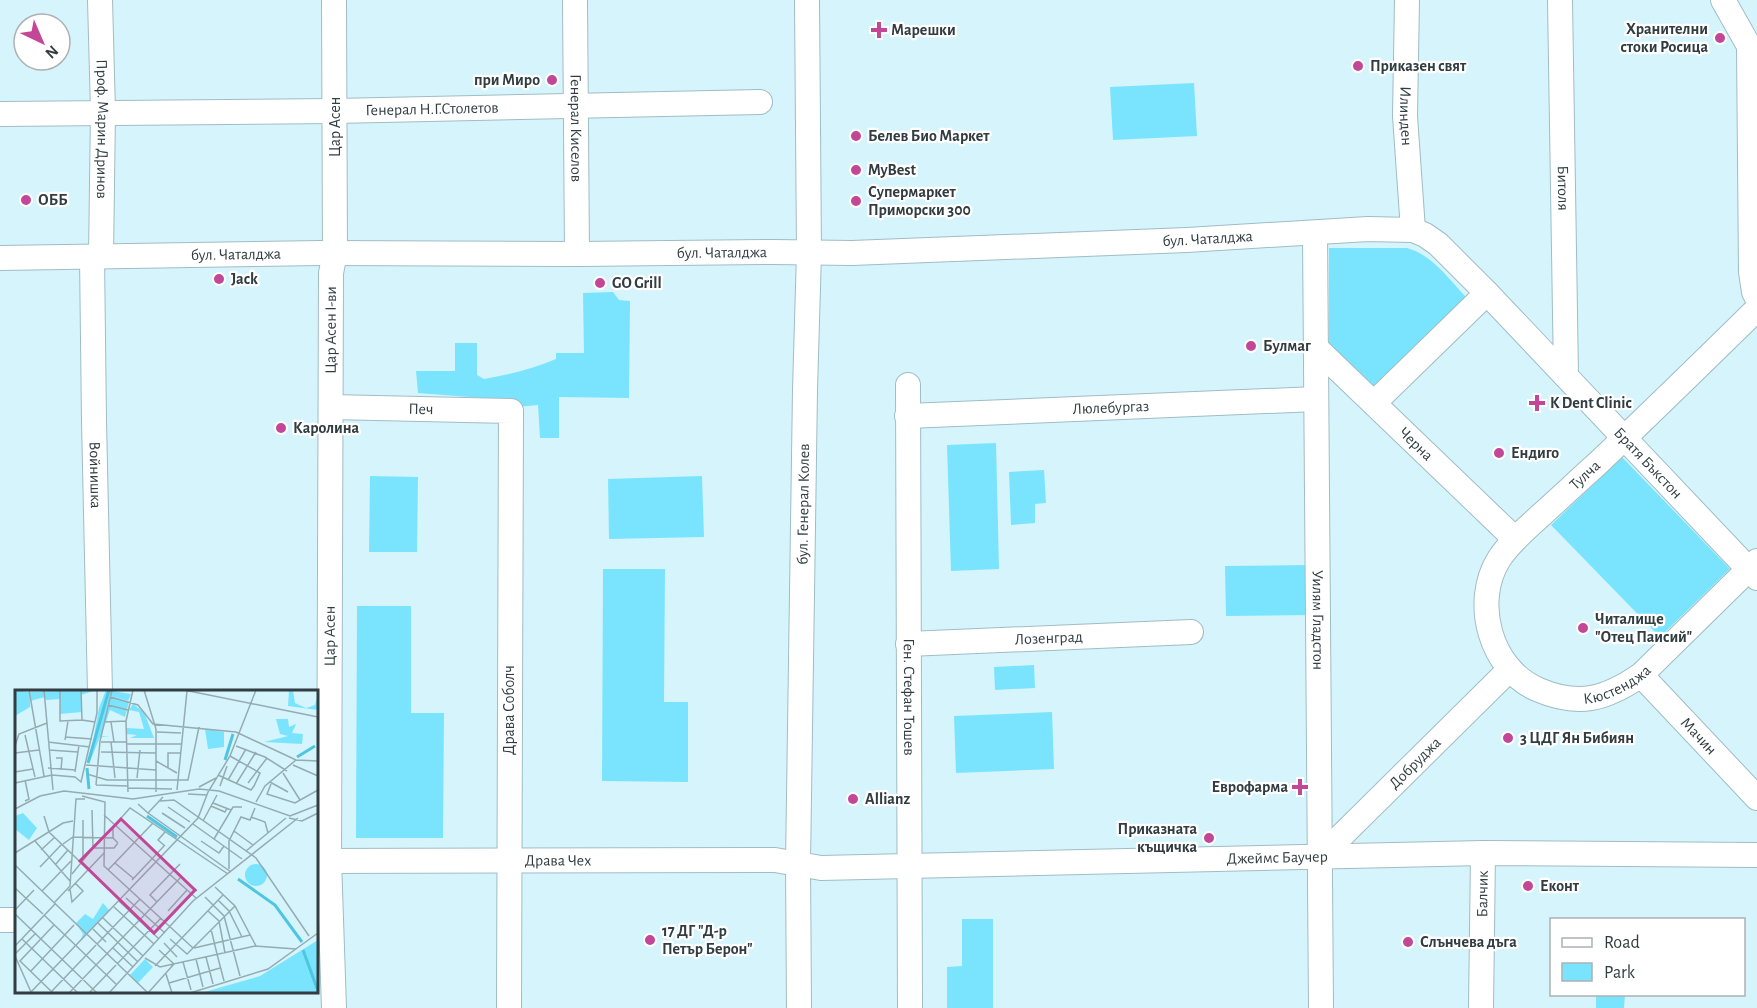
<svg xmlns="http://www.w3.org/2000/svg" width="1757" height="1008" font-family="'Alegreya Sans',sans-serif">
<style>
.green{fill:#7ae4fe}
.lines{fill:none;stroke-linecap:round;stroke-linejoin:round}
.minor-casing{stroke:#a0bdc4;stroke-width:26}
.minor{stroke:#fff;stroke-width:24}
.poi-dot{fill:#c34797;stroke:#fff;stroke-width:2}
.labels{text-anchor:middle;dominant-baseline:central;stroke-width:4.5;stroke-linejoin:round;paint-order:stroke}
.poi-label{font-size:16px;font-weight:bold;fill:#313d40;stroke:#fff;text-anchor:start}
.street-label{font-size:16px;fill:#313d40;stroke:#fff}
.inset-river{fill:none;stroke:#4ec6e1;stroke-width:3}
.inset-road{fill:none;stroke:#94abb1;stroke-width:1.5}
.view{fill:#c34797;fill-opacity:0.15;stroke:#c34797;stroke-width:3}
.inset-edge{fill:none;stroke:#313d40;stroke-width:3}
</style>
<rect width="100%" height="100%" fill="#d6f4fc"/>
<path class="green" d="M 1194,83 L 1197,136 L 1113,140 L 1110,87 Z
M 1329,248 L 1407,248 C 1432,255 1448,278 1466,297 L 1373,387 L 1329,344 Z
M 613,292 L 619,300 L 630,301 L 629,398 L 559,397 L 559,438 L 540,438 L 538,405 L 517,407 L 508,400 L 418,393 L 416,371 L 455,371 L 455,343 L 477,343 L 477,375 L 484,379 C 508,375 532,369 556,359 L 556,353 L 584,353 L 583,293 Z
M 996,443 L 999,569 L 951,571 L 947,445 Z
M 1622,457 L 1730,569 L 1660,637 L 1551,525 Z
M 1044,470 L 1046,503 L 1035,504 L 1035,523 L 1011,525 L 1009,472 Z
M 370,476 L 418,477 L 417,552 L 369,552 Z
M 702,476 L 704,537 L 609,539 L 608,479 Z
M 1309,565 L 1309,615 L 1226,616 L 1225,566 Z
M 603,569 L 665,569 L 664,702 L 688,702 L 688,782 L 602,781 Z
M 357,606 L 411,606 L 411,713 L 444,713 L 443,838 L 356,838 Z
M 1034,665 L 1035,688 L 995,690 L 994,667 Z
M 1052,712 L 1054,769 L 956,773 L 954,716 Z
M 962,919 L 993,919 L 993,1008 L 947,1008 L 947,967 L 962,966 Z
M 1596,995 L 1625,995 L 1624,1008 L 1596,1008 Z"/>
<g class="lines">
<defs>
<g id="minor">
<path id="s1" d="M 100,0 L 103,112 L 101,257"/>
<path id="s2" d="M 575,0 L 577,254"/>
<path id="s3" d="M 1407,0 L 1405,116 L 1413,230"/>
<path id="s4" d="M 1560,0 L 1566,376"/>
<path d="M 1723,0 L 1749,46 L 1751,272 L 1754,292 L 1757,298"/>
<path id="s5" d="M 0,114 L 335,111 L 760,102"/>
<path id="s6" d="M 1315,233 L 1321,1008"/>
<path id="s7" d="M 92,257 L 94,421 L 100,692"/>
<path id="s8" d="M 0,258 L 322,253 L 577,254 L 773,252 L 852,253 L 1187,240 L 1368,229 L 1413,230 L 1425,235 L 1438,244 L 1487,293 L 1757,578"/>
<path id="s9" d="M 1757,309 C 1704,361 1651,413 1597,464 C 1578,481 1559,499 1540,516 C 1526,529 1510,542 1499,559 C 1472,602 1490,670 1539,690 C 1579,707 1606,699 1641,675 L 1757,561"/>
<path id="s10" d="M 1315,347 L 1515,539"/>
<path id="s11" d="M 908,385 L 910,1008"/>
<path d="M 1374,403 L 1487,293"/>
<path id="s12" d="M 331,407 L 511,411 L 509,1008"/>
<path id="s13" d="M 907,416 L 1316,399"/>
<path id="s14" d="M 908,644 L 1191,632"/>
<path id="s15" d="M 1641,675 L 1757,798"/>
<path id="s16" d="M 1319,858 L 1510,669"/>
<path id="s17" d="M 316,861 L 775,860 L 821,868 L 1483,853 L 1757,855"/>
<path d="M 0,920 L 16,920"/>
<path id="s18" d="M 334,1008 L 329,860 L 331,273 L 335,253 L 334,0"/>
<path id="s19" d="M 799,1008 L 798,864 L 805,390 L 809,253 L 807,0"/>
<path id="s20" d="M 1481,1008 L 1483,853"/>
</g>
</defs>
<use href="#minor" class="minor-casing"/>
<use href="#minor" class="minor"/>
</g>
<g class="poi-dot">
<path d="M876 21h6v6h6v6h-6v6h-6v-6h-6v-6h6z"/>
<circle cx="1720" cy="38" r="6"/>
<circle cx="1358" cy="66" r="6"/>
<circle cx="552" cy="80" r="6"/>
<circle cx="856" cy="136" r="6"/>
<circle cx="856" cy="170" r="6"/>
<circle cx="26" cy="200" r="6"/>
<circle cx="856" cy="201" r="6"/>
<circle cx="219" cy="279" r="6"/>
<circle cx="600" cy="283" r="6"/>
<circle cx="1251" cy="346" r="6"/>
<path d="M1534 394h6v6h6v6h-6v6h-6v-6h-6v-6h6z"/>
<circle cx="281" cy="428" r="6"/>
<circle cx="1499" cy="453" r="6"/>
<circle cx="1583" cy="628" r="6"/>
<circle cx="1508" cy="738" r="6"/>
<path d="M1297 778h6v6h6v6h-6v6h-6v-6h-6v-6h6z"/>
<circle cx="853" cy="799" r="6"/>
<circle cx="1209" cy="838" r="6"/>
<circle cx="1528" cy="886" r="6"/>
<circle cx="650" cy="940" r="6"/>
<circle cx="1408" cy="942" r="6"/>
</g>
<g class="labels">
<g class="poi-label">
<text x="1708" y="29" text-anchor="end">Хранителни<tspan x="1708" dy="18">стоки Росица</tspan></text>
<text x="891" y="30">Марешки</text>
<text x="1370" y="66">Приказен свят</text>
<text x="540" y="80" text-anchor="end">при Миро</text>
<text x="868" y="136">Белев Био Маркет</text>
<text x="868" y="170">MyBest</text>
<text x="868" y="192">Супермаркет<tspan x="868" dy="18">Приморски 300</tspan></text>
<text x="38" y="200">ОББ</text>
<text x="231" y="279">Jack</text>
<text x="612" y="283">GO Grill</text>
<text x="1263" y="346">Булмаг</text>
<text x="1550" y="403">K Dent Clinic</text>
<text x="293" y="428">Каролина</text>
<text x="1511" y="453">Ендиго</text>
<text x="1595" y="619">Читалище<tspan x="1595" dy="18">"Отец Паисий"</tspan></text>
<text x="1520" y="738">3 ЦДГ Ян Бибиян</text>
<text x="1288" y="787" text-anchor="end">Еврофарма</text>
<text x="865" y="799">Allianz</text>
<text x="1197" y="829" text-anchor="end">Приказната<tspan x="1197" dy="18">къщичка</tspan></text>
<text x="1540" y="886">Еконт</text>
<text x="662" y="931">17 ДГ "Д-р<tspan x="662" dy="18">Петър Берон"</tspan></text>
<text x="1420" y="942">Слънчева дъга</text>
</g>
<g class="street-label">
<text stroke="none"><textPath href="#s5" startOffset="432">Генерал Н.Г.Столетов</textPath></text>
<text stroke="none"><textPath href="#s3" startOffset="116">Илинден</textPath></text>
<text transform="translate(335 127) rotate(-90)">Цар Асен</text>
<text stroke="none"><textPath href="#s2" startOffset="128">Генерал Киселов</textPath></text>
<text stroke="none"><textPath href="#s1" startOffset="129">Проф. Марин Дринов</textPath></text>
<text stroke="none"><textPath href="#s4" startOffset="188">Битоля</textPath></text>
<text stroke="none"><textPath href="#s8" startOffset="1208">бул. Чаталджа</textPath></text>
<text stroke="none"><textPath href="#s8" startOffset="722">бул. Чаталджа</textPath></text>
<text stroke="none"><textPath href="#s8" startOffset="236">бул. Чаталджа</textPath></text>
<text stroke="none"><textPath href="#s18" startOffset="678">Цар Асен I-ви</textPath></text>
<text stroke="none"><textPath href="#s13" startOffset="204">Люлебургаз</textPath></text>
<text stroke="none"><textPath href="#s12" startOffset="90">Печ</textPath></text>
<text stroke="none"><textPath href="#s10" startOffset="140">Черна</textPath></text>
<text stroke="none"><textPath href="#s8" startOffset="1746">Братя Бъкстон</textPath></text>
<text stroke="none"><textPath href="#s7" startOffset="218">Войнишка</textPath></text>
<text transform="translate(1585 475) rotate(-43)">Тулча</text>
<text stroke="none"><textPath href="#s19" startOffset="504">бул. Генерал Колев</textPath></text>
<text stroke="none"><textPath href="#s6" startOffset="387">Уилям Гладстон</textPath></text>
<text stroke="none"><textPath href="#s18" startOffset="372">Цар Асен</textPath></text>
<text stroke="none"><textPath href="#s14" startOffset="141">Лозенград</textPath></text>
<text stroke="none"><textPath href="#s9" startOffset="596">Кюстенджа</textPath></text>
<text stroke="none"><textPath href="#s11" startOffset="312">Ген. Стефан Тошев</textPath></text>
<text transform="translate(509 710) rotate(-90)">Драва Соболч</text>
<text stroke="none"><textPath href="#s15" startOffset="84">Мачин</textPath></text>
<text stroke="none"><textPath href="#s16" startOffset="135">Добруджа</textPath></text>
<text stroke="none"><textPath href="#s17" startOffset="962">Джеймс Баучер</textPath></text>
<text stroke="none"><textPath href="#s17" startOffset="242">Драва Чех</textPath></text>
<text stroke="none"><textPath href="#s20" startOffset="114">Балчик</textPath></text>
</g>
</g>
<g transform="translate(15 690)">
<rect width="303" height="303" fill="#d6f4fc"/>
<path d="M 0,0 L 13,2 L 81,0 L 66,5 L 67,22 L 45,24 L 45,9 L 31,10 L 30,7 L 15,11 L 15,17 L 0,26 ZM 91,0 L 116,4 L 113,11 L 98,6 L 114,12 L 110,27 L 95,20 L 86,46 L 95,47 L 85,47 L 74,74 L 84,18 ZM 274,0 L 278,0 L 280,13 L 291,18 L 300,15 L 303,4 L 303,20 L 273,16 ZM 118,14 L 129,22 L 139,48 L 115,48 L 122,45 L 111,44 L 112,38 L 129,39 L 124,22 L 114,20 ZM 261,29 L 273,29 L 274,37 L 281,34 L 277,43 L 288,44 L 287,54 L 249,52 L 273,46 L 265,44 ZM 190,39 L 209,42 L 209,57 L 193,59 ZM 8,123 L 22,138 L 14,150 L 0,139 L 0,126 ZM230 185a11 11 0 1 1 22 0a11 11 0 1 1-22 0ZM 88,213 L 94,220 L 65,251 L 68,244 L 61,233 L 70,224 L 78,229 ZM 303,250 L 303,303 L 186,303 L 245,286 ZM 130,269 L 138,277 L 123,293 L 115,285 Z" fill="#7ae4fe"/>
<path class="inset-river" d="M 282,67 L 300,56M 210,70 L 218,44M 73,73 L 94,0M 72,78 L 74,99M 132,126 L 162,147M 223,189 L 260,215 L 287,252M 288,260 L 303,301"/>
<path class="inset-road" d="M 14,0 L 29,86M 29,0 L 38,100M 45,0 L 45,31 L 67,30M 66,0 L 67,30 L 80,32M 129,0 L 141,39 L 141,102M 169,0 L 303,27M 95,7 L 123,15 L 138,34 L 221,42 L 281,70 L 303,71M 93,15 L 113,20M 89,32 L 111,31M 96,32 L 99,52M 142,42 L 166,43M 10,45 L 20,87M 50,47 L 77,49M 50,50 L 53,31M 33,52 L 75,57M 86,52 L 111,52M 96,52 L 100,88M 111,54 L 166,54M 0,56 L 4,44 L 32,33M 221,56 L 250,67 L 272,81M 34,60 L 63,62M 86,62 L 141,63M 0,63 L 24,60M 41,68 L 47,68 L 46,80M 141,71 L 162,83M 71,75 L 141,80M 278,75 L 303,86M 33,78 L 61,80M 153,78 L 153,63 L 165,63M 0,82 L 18,79M 60,82 L 64,55M 268,83 L 285,110M 72,84 L 92,90 L 173,90 L 184,37M 203,85 L 236,100 L 239,96 L 245,83 L 215,66M 122,88 L 125,60M 213,90 L 231,59M 255,92 L 273,102M 0,93 L 37,85 L 60,87 L 66,92 L 82,23 L 82,0M 233,93 L 252,68M 221,94 L 241,62M 256,94 L 252,104 L 280,113 L 303,100M 81,95 L 85,51 L 97,0M 81,95 L 113,96M 205,96 L 212,76M 184,97 L 201,88M 113,98 L 157,99M 162,100 L 172,1M 113,102 L 111,31 L 118,0M 173,104 L 192,105M 67,106 L 90,112 L 89,176 L 178,258M 10,111 L 14,109 L 10,90M 145,111 L 159,110 L 241,168 L 294,246M 241,112 L 250,96 L 281,70M 198,113 L 216,120M 123,114 L 133,123 L 148,107M 196,116 L 210,122 L 212,118M 153,117 L 175,132M 0,119 L 25,106 L 49,101 L 118,109 L 184,99 L 204,101 L 275,126 L 303,115M 77,120 L 78,158M 133,123 L 216,182M 147,123 L 170,138M 89,125 L 181,208M 29,126 L 34,142 L 105,210M 236,127 L 250,132 L 253,143M 274,128 L 287,131 L 303,123M 188,131 L 202,105M 178,134 L 227,169M 219,141 L 238,155M 150,142 L 143,150 L 150,156M 98,148 L 98,137 L 115,118 L 213,184M 199,149 L 218,117 L 227,117M 20,151 L 55,191M 186,151 L 204,163 L 209,156M 48,154 L 58,147 L 98,148 L 103,153M 78,158 L 99,158 L 103,153M 26,160 L 40,147M 231,161 L 271,128M 0,163 L 48,133 L 58,131M 68,170 L 68,130M 100,173 L 118,188M 0,175 L 133,303M 40,175 L 53,160M 25,177 L 47,154M 214,179 L 214,151 L 226,127 L 235,130 L 240,118M 93,180 L 138,133M 57,184 L 78,158M 117,190 L 149,156M 200,197 L 220,216 L 241,256M 0,198 L 28,224M 55,199 L 57,212 L 68,201 L 60,193M 27,201 L 56,171M 53,201 L 89,163M 190,207 L 209,226 L 225,286M 111,208 L 150,243M 203,210 L 214,221 L 227,247M 104,211 L 144,249M 142,212 L 135,205 L 165,174M 39,213 L 55,196 L 61,109 L 70,109M 99,217 L 139,254M 0,220 L 19,200M 153,221 L 172,200M 193,221 L 204,231 L 210,263M 0,224 L 82,303M 29,225 L 102,295M 88,228 L 128,266M 83,233 L 123,272M 78,239 L 91,252M 196,239 L 202,264M 7,249 L 63,303M 155,249 L 172,264 L 220,216M 149,253 L 162,267M 82,254 L 125,209M 0,256 L 40,214M 98,258 L 118,277M 179,258 L 235,245M 144,260 L 159,274M 1,263 L 21,243M 202,264 L 209,291M 0,266 L 16,302M 191,267 L 198,294M 130,268 L 145,277 L 240,256 L 281,259M 181,269 L 188,297M 168,272 L 176,300M 102,274 L 146,228M 140,276 L 208,205M 16,281 L 59,235M 151,284 L 157,303M 154,293 L 205,278M 37,301 L 81,255M 15,303 L 183,128 L 193,102 L 215,66 L 241,0M 38,303 L 5,271 L 39,235M 54,303 L 166,187 L 182,201M 74,303 L 101,275M 94,303 L 178,211 L 283,128M 133,303 L 159,274M 175,303 L 253,279 L 303,243"/>
<path class="view" d="M 106,129 L 180,200 L 139,243 L 65,171 Z"/>
<rect width="303" height="303" class="inset-edge"/>
</g>
<rect x="1550" y="918" width="195" height="78" fill="#ffffff" stroke="#adb1b3" stroke-width="1.5"/>
<rect x="1562" y="938" width="30" height="9" fill="#ffffff" stroke="#adb1b3" stroke-width="1.5"/>
<text x="1604" y="948" font-size="18" fill="#313d40">Road</text>
<rect x="1562" y="963" width="30" height="18" fill="#7ae4fe" stroke="#adb1b3" stroke-width="1.5"/>
<text x="1604" y="978" font-size="18" fill="#313d40">Park</text>
<g transform="translate(42 42) rotate(136)"><circle r="28" fill="#ffffff" stroke="#adb1b3" stroke-width="1.5"/>
<path d="M0-4.5L10 22L0 15L-10 22Z" fill="#c34797"/>
<text y="-9" font-size="16" font-weight="bold" text-anchor="middle" fill="#313d40">N</text>
</g>
</svg>
